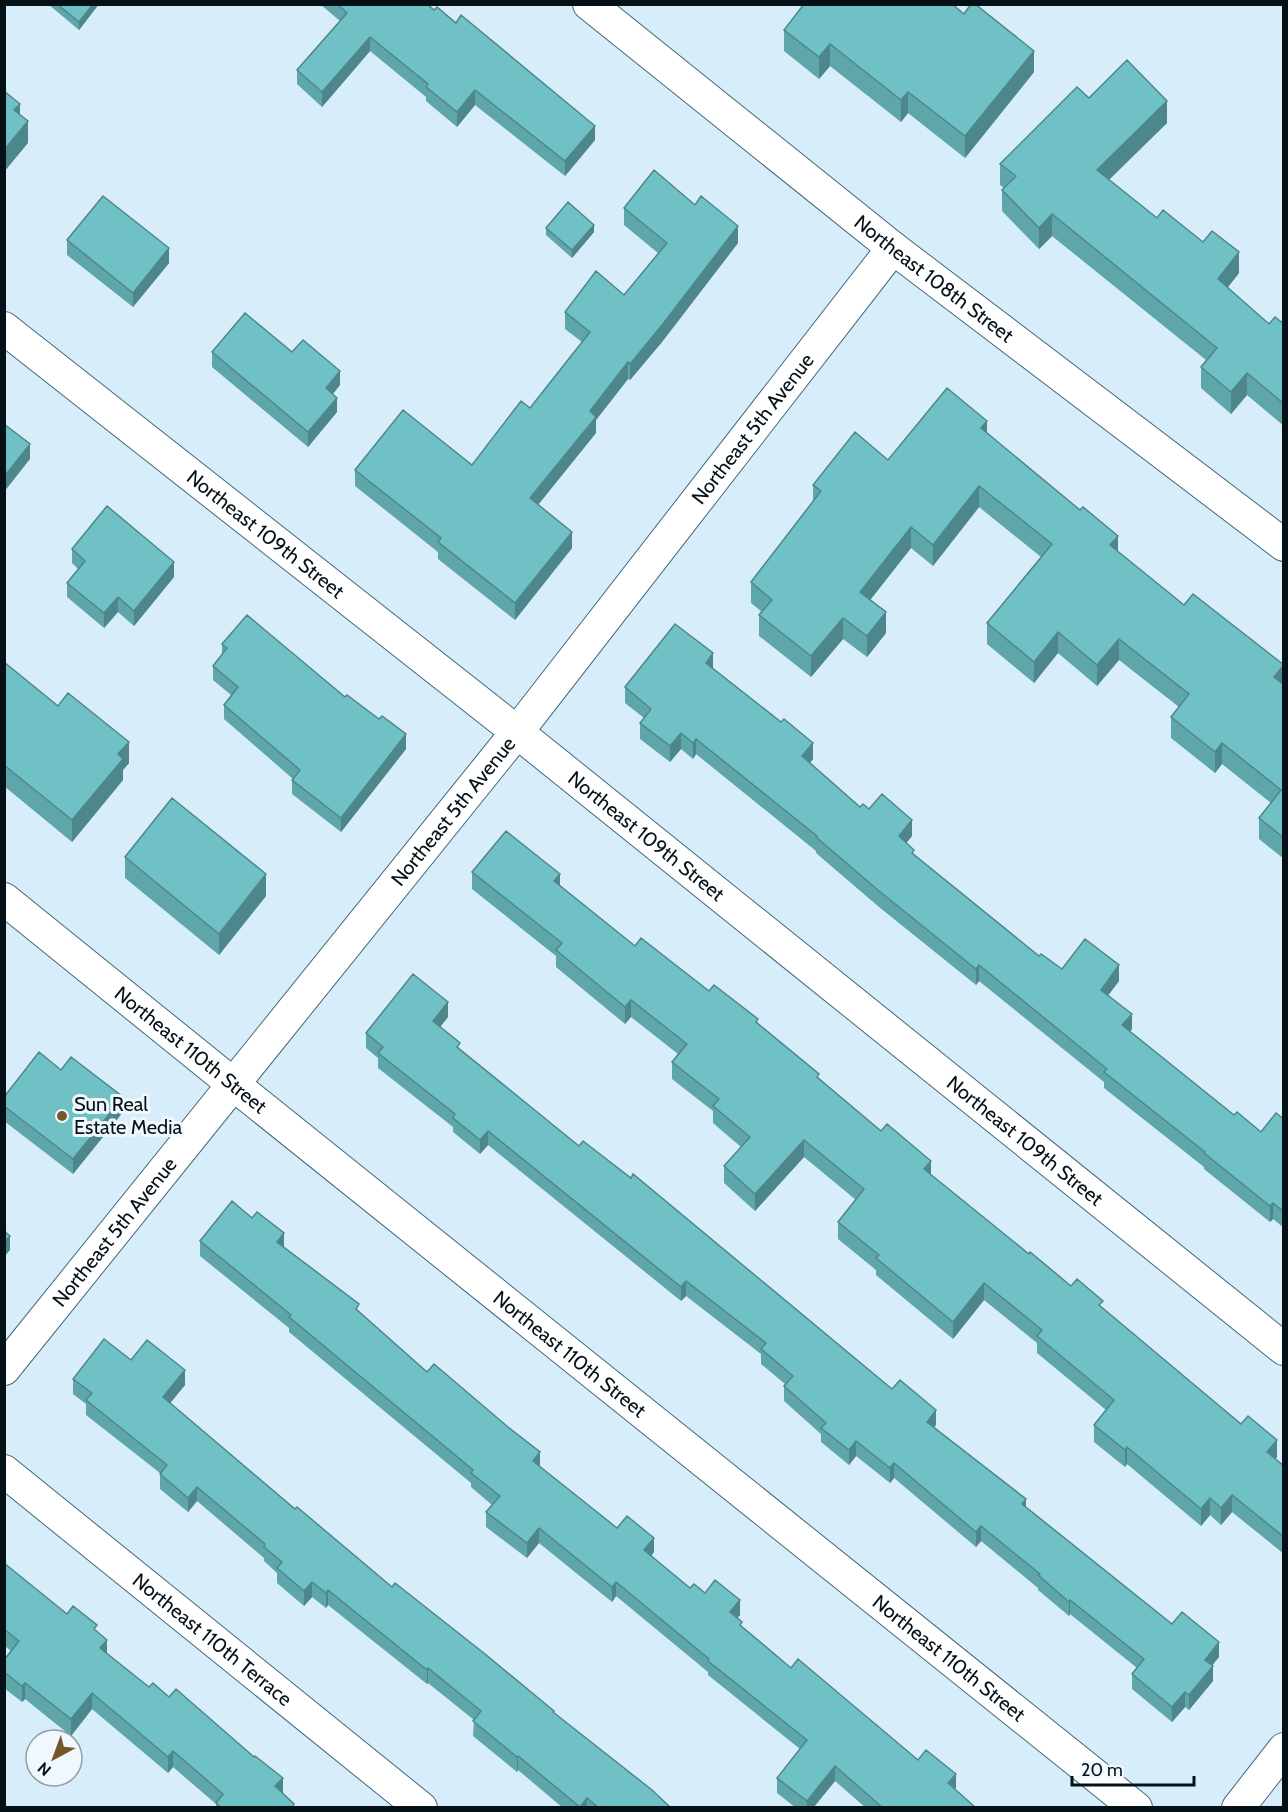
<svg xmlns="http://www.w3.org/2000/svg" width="1288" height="1812" font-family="Cabin,sans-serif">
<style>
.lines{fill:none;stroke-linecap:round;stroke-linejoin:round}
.street-casing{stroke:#45687a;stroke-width:34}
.street{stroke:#fff;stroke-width:32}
.wall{fill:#5fa6aa}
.shaded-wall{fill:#4e878b}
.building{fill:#6fc1c6;stroke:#4e878b;stroke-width:1.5}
.poi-dot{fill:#73592a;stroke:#f1f8fd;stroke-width:2}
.labels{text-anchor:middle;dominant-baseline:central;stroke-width:6;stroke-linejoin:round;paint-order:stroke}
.street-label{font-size:20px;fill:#041218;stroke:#f1f8fd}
.poi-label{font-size:20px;fill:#041218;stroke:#f1f8fd;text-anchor:start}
</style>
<rect width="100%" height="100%" fill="#d7eefa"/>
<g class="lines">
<defs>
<g id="street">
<path id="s1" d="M 589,4 L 893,248 L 1284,545"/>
<path id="s2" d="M 4,328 L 517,732 L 1284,1349"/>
<path id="s3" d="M 4,899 L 233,1084 L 1136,1808"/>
<path id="s4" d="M 4,1369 L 517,732 L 893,248"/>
<path id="s5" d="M 4,1471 L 421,1808"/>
<path d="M 1238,1808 L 1284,1749"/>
</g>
</defs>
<use href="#street" class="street-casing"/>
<use href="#street" class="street"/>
</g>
<path class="wall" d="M 48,4 L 99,4 L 79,30 Z
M 320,4 L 427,4 L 595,140 L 565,176 L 475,105 L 457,127 L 426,101 L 426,97 L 370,51 L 322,107 L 297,84 L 297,70 L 340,21 Z
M 784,30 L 1034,72 L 965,158 L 908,113 L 901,122 L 830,66 L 819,79 L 784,51 Z
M 1089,98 L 1167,123 L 1109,180 L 1157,218 L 1239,273 L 1227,288 L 1269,324 L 1284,324 L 1284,426 L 1247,395 L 1231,414 L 1201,388 L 1201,367 L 1206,360 L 1052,236 L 1039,249 L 1002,211 L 1002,190 L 1004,188 L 1000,185 L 1000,164 Z
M 624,208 L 738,243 L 662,342 L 630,380 L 628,379 L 596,420 L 596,433 L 538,504 L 572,548 L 515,620 L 438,559 L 438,552 L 355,486 L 355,470 L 472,465 L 530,408 L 582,342 L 565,329 L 565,312 L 624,295 L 658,253 L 624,225 Z
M 546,228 L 594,232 L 572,258 L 546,235 Z
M 67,240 L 169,263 L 133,307 L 67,255 Z
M 212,352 L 292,352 L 340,385 L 333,394 L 337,412 L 308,447 L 212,367 Z
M 987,432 L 1118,552 L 1184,605 L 1284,665 L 1284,859 L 1259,839 L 1259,818 L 1271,803 L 1222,764 L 1215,773 L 1171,738 L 1171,717 L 1179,707 L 1119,660 L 1097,686 L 1058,653 L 1034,683 L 987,644 L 987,623 L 1041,557 L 979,507 L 933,566 L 911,548 L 870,600 L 886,633 L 867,657 L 843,639 L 811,677 L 759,636 L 759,615 L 762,612 L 751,603 L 751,582 L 813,502 L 813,485 L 888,460 Z
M 72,549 L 174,577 L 134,626 L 118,612 L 104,628 L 67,597 L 67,583 L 78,569 L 72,563 Z
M 222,644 L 406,749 L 341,832 L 292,794 L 292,780 L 293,779 L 224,719 L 224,705 L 231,695 L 213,680 L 213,666 L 222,655 Z
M 4,662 L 129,763 L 123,770 L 123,780 L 72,842 L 4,786 Z
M 713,669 L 813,759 L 810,763 L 860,807 L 869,809 L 912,836 L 906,843 L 914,855 L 1039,956 L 1062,969 L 1119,981 L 1108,995 L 1132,1029 L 1130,1031 L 1234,1115 L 1261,1132 L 1284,1119 L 1284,1228 L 1273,1219 L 1270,1222 L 1204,1169 L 1204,1167 L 1104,1088 L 1104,1082 L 979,981 L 976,985 L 879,907 L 816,853 L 816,851 L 696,754 L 693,759 L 681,749 L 670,762 L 640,739 L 640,723 L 644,718 L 625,703 L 625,687 Z
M 125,857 L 266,896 L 219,955 L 125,878 Z
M 472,872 L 560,885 L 635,946 L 709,991 L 758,1023 L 819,1079 L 931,1175 L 1029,1254 L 1071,1286 L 1103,1308 L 1277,1457 L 1275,1459 L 1284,1466 L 1284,1554 L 1232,1512 L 1221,1525 L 1210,1515 L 1201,1526 L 1127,1464 L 1125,1467 L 1094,1442 L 1094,1425 L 1106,1410 L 1037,1353 L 1037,1343 L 984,1300 L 953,1339 L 876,1275 L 876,1270 L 838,1239 L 838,1222 L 856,1200 L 804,1157 L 755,1211 L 724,1183 L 724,1166 L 741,1147 L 713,1123 L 713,1111 L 672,1079 L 672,1062 L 678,1054 L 631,1017 L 625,1024 L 556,967 L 556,956 L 472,889 Z
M 448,1017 L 440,1027 L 460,1049 L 579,1146 L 936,1425 L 934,1427 L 1026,1507 L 1172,1624 L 1219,1657 L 1212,1665 L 1213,1681 L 1189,1710 L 1185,1707 L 1172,1722 L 1132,1689 L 1132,1674 L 1137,1668 L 1070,1614 L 1069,1616 L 1038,1590 L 1038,1588 L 981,1541 L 976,1547 L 894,1478 L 890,1483 L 856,1456 L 849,1465 L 821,1442 L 821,1434 L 784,1401 L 784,1386 L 785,1384 L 761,1364 L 761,1354 L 686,1296 L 681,1301 L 488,1145 L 480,1154 L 453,1132 L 453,1127 L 378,1068 L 378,1058 L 366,1048 L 366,1033 Z
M 61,1070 L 123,1112 L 73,1174 L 4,1121 L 4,1097 Z
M 200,1241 L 284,1248 L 427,1372 L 540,1467 L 617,1528 L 654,1552 L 651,1556 L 690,1588 L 705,1593 L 740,1615 L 737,1618 L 742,1628 L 791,1668 L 918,1760 L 955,1789 L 976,1808 L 866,1808 L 835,1781 L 813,1808 L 796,1808 L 777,1793 L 777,1778 L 800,1749 L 708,1675 L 708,1672 L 616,1596 L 612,1602 L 539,1543 L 527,1558 L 486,1527 L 486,1512 L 492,1505 L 471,1487 L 471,1483 L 289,1332 L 289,1328 L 200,1256 Z
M 131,1360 L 185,1385 L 170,1403 L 295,1509 L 392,1587 L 554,1713 L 671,1808 L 563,1808 L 518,1770 L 517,1772 L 473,1736 L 474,1720 L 428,1683 L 427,1684 L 328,1605 L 326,1608 L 312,1597 L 304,1606 L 277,1583 L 277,1573 L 264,1561 L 264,1558 L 197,1501 L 188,1512 L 160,1489 L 160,1473 L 86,1415 L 86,1404 L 73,1394 L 73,1379 Z
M 4,1563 L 67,1614 L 97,1631 L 107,1654 L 283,1794 L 294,1808 L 216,1808 L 216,1804 L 173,1767 L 168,1773 L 92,1709 L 71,1736 L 25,1699 L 22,1702 L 4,1688 L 4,1660 L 11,1651 L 4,1645 Z"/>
<path class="shaded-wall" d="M 93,4 L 99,4 L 79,30 L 79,22 Z
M 370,37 L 370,51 L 322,107 L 322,92 Z
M 830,44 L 830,66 L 819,79 L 819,57 Z
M 1034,51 L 1034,72 L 965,158 L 965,136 Z
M 475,90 L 475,105 L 457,127 L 457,112 Z
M 908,92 L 908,113 L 901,122 L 901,100 Z
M 1167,101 L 1167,123 L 1097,191 L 1097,170 Z
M 20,104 L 20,125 L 14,110 Z
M 28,121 L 28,143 L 4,172 L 4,150 Z
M 595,126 L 595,140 L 565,176 L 565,161 Z
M 1052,214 L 1052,236 L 1039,249 L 1039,228 Z
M 594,225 L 594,232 L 572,258 L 572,250 Z
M 738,226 L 738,243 L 662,342 L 630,380 L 630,364 Z
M 169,248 L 169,263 L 133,307 L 133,293 Z
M 1239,252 L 1239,273 L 1218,300 L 1218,279 Z
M 628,362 L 628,379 L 596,420 L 596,433 L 530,515 L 530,498 L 590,411 Z
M 340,371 L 340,385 L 326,402 L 326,388 Z
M 1247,373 L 1247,395 L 1231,414 L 1231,392 Z
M 337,398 L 337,412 L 308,447 L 308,432 Z
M 987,421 L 987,442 L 981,428 Z
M 30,444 L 30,459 L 4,492 L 4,477 Z
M 979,486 L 979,507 L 933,566 L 933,545 Z
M 911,527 L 911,548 L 860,613 L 860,592 Z
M 572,532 L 572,548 L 515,620 L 515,603 Z
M 1118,536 L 1118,556 L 1110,545 Z
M 174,562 L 174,577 L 134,626 L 134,611 Z
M 118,597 L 118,612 L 104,628 L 104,613 Z
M 886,612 L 886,633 L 867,657 L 867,636 Z
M 843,618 L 843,639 L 811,677 L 811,656 Z
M 1058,632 L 1058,653 L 1034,683 L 1034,662 Z
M 1119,639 L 1119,660 L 1097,686 L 1097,665 Z
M 713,653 L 713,669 L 706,663 Z
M 1284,666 L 1284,686 L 1274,677 Z
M 681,733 L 681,749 L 670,762 L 670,746 Z
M 406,734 L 406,749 L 341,832 L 341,818 Z
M 696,739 L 696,754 L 693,759 L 693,743 Z
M 129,742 L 129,763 L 123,770 L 123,780 L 72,842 L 72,820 L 118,754 Z
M 813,743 L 813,759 L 802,772 L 802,756 Z
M 1222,743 L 1222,764 L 1215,773 L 1215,752 Z
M 912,820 L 912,836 L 899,852 L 899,836 Z
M 266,874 L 266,896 L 219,955 L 219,934 Z
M 560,874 L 560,891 L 554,881 Z
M 979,965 L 979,981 L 976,985 L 976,969 Z
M 1119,965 L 1119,981 L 1101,1005 L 1101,990 Z
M 631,1000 L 631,1017 L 625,1024 L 625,1007 Z
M 448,1002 L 448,1017 L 433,1036 L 433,1021 Z
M 1132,1014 L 1132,1029 L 1122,1041 L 1122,1025 Z
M 123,1097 L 123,1112 L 73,1174 L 73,1159 Z
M 488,1131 L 488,1145 L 480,1154 L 480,1140 Z
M 804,1140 L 804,1157 L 755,1211 L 755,1194 Z
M 931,1161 L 931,1178 L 924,1169 Z
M 1273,1203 L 1273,1219 L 1270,1222 L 1270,1206 Z
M 284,1233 L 284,1248 L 277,1242 Z
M 10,1236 L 10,1250 L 4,1257 L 4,1242 Z
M 686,1281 L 686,1296 L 681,1301 L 681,1287 Z
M 984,1283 L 984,1300 L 953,1339 L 953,1322 Z
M 185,1370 L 185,1385 L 163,1412 L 163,1397 Z
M 936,1410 L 936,1425 L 927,1436 L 927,1422 Z
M 1277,1440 L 1277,1457 L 1267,1469 L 1267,1452 Z
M 856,1441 L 856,1456 L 849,1465 L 849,1450 Z
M 1127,1447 L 1127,1464 L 1125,1467 L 1125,1450 Z
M 540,1452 L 540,1467 L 533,1461 Z
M 894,1463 L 894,1478 L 890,1483 L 890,1468 Z
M 197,1487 L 197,1501 L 188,1512 L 188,1498 Z
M 1232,1495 L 1232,1512 L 1221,1525 L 1221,1508 Z
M 1210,1498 L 1210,1515 L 1201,1526 L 1201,1509 Z
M 1026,1499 L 1026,1514 L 1022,1504 Z
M 981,1526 L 981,1541 L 976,1547 L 976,1532 Z
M 539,1528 L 539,1543 L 527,1558 L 527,1543 Z
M 654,1538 L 654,1552 L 644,1565 L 644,1550 Z
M 312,1582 L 312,1597 L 304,1606 L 304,1591 Z
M 616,1582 L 616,1596 L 612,1602 L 612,1587 Z
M 328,1590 L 328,1605 L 326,1608 L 326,1593 Z
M 740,1600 L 740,1615 L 730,1627 L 730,1612 Z
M 1070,1600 L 1070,1614 L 1069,1616 L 1069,1602 Z
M 107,1640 L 107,1656 L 100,1648 Z
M 1219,1642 L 1219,1657 L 1205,1674 L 1205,1660 Z
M 1213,1666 L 1213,1681 L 1189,1710 L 1189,1695 Z
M 428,1668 L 428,1683 L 427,1684 L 427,1670 Z
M 25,1683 L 25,1699 L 22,1702 L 22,1686 Z
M 1185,1692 L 1185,1707 L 1172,1722 L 1172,1707 Z
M 92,1693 L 92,1709 L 71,1736 L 71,1719 Z
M 173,1751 L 173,1767 L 168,1773 L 168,1757 Z
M 518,1756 L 518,1770 L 517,1772 L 517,1757 Z
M 835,1766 L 835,1781 L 813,1808 L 807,1808 L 807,1801 Z
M 956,1774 L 956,1789 L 948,1783 Z
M 283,1778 L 283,1794 L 275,1786 Z
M 587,1798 L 587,1808 L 580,1807 Z"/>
<path class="building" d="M 57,4 L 93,4 L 79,22 Z
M 337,4 L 427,4 L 434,10 L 437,7 L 456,23 L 461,15 L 595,126 L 565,161 L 475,90 L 457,112 L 426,87 L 428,84 L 370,37 L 322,92 L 297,70 L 347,13 Z
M 804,4 L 952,4 L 964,14 L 971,4 L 975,4 L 1034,51 L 965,136 L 908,92 L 901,100 L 830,44 L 819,57 L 784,30 Z
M 1127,60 L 1167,101 L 1097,170 L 1157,218 L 1163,210 L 1203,242 L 1212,231 L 1239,252 L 1218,279 L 1269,324 L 1275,317 L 1284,324 L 1284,404 L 1247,373 L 1231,392 L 1201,367 L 1217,348 L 1052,214 L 1039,228 L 1002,190 L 1016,176 L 1000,164 L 1077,87 L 1089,98 Z
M 4,91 L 20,104 L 14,110 L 28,121 L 4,150 Z
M 654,170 L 695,205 L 701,196 L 738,226 L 662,325 L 630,364 L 628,362 L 590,411 L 596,417 L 530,498 L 572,532 L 515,603 L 438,542 L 441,538 L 355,470 L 403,410 L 472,465 L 521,401 L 530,408 L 590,332 L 565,312 L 596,271 L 624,295 L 667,243 L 624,208 Z
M 103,196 L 169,248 L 133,293 L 67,240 Z
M 568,202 L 594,225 L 572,250 L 546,228 Z
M 245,313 L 292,352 L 303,340 L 340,371 L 326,388 L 337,398 L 308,432 L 212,352 Z
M 947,388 L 987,421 L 981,428 L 1080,510 L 1083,507 L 1118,536 L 1110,545 L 1184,605 L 1193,594 L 1284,665 L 1274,677 L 1284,685 L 1284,838 L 1259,818 L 1281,790 L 1222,743 L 1215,752 L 1171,717 L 1189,694 L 1119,639 L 1097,665 L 1058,632 L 1034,662 L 987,623 L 1052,544 L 979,486 L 933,545 L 911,527 L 860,592 L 886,612 L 867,636 L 843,618 L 811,656 L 759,615 L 772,600 L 751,582 L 821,491 L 813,485 L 855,432 L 888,460 Z
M 4,424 L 30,444 L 4,477 Z
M 107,506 L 174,562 L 134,611 L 118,597 L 104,613 L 67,583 L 85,561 L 72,549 Z
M 247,615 L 345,697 L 347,695 L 379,719 L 382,716 L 406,734 L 341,818 L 292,780 L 300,770 L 224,705 L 238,687 L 213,666 L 227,648 L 222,644 Z
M 675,624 L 713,653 L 706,663 L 781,722 L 784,719 L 813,743 L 802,756 L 860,807 L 863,804 L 869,809 L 882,794 L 912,820 L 899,836 L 914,850 L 912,853 L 1039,956 L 1041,954 L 1062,969 L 1085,939 L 1119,965 L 1101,990 L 1132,1014 L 1122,1025 L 1234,1115 L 1237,1112 L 1261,1132 L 1276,1113 L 1284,1119 L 1284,1212 L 1273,1203 L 1270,1206 L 1204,1153 L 1205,1152 L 1104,1072 L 1107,1069 L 979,965 L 976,969 L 879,891 L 816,837 L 817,836 L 696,739 L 693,743 L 681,733 L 670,746 L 640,723 L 651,709 L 625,687 Z
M 4,662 L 58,706 L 68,693 L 129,742 L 118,754 L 123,759 L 72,820 L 4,765 Z
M 172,798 L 266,874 L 219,934 L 125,857 Z
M 506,831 L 560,874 L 554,881 L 635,946 L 641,938 L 709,991 L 714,985 L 758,1019 L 756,1022 L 819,1074 L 817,1077 L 881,1131 L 887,1124 L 931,1161 L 924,1169 L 1029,1254 L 1030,1252 L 1071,1286 L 1077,1279 L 1103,1301 L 1099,1305 L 1241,1424 L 1248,1416 L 1277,1440 L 1267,1452 L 1284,1466 L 1284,1537 L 1232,1495 L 1221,1508 L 1210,1498 L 1201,1509 L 1127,1447 L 1125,1450 L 1094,1425 L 1114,1400 L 1037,1336 L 1042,1330 L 984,1283 L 953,1322 L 876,1258 L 879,1255 L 838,1222 L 864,1189 L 804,1140 L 755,1194 L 724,1166 L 750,1137 L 713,1106 L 719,1099 L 672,1062 L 687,1044 L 631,1000 L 625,1007 L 556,950 L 562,943 L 472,872 Z
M 413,974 L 448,1002 L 433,1021 L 460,1043 L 457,1047 L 579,1146 L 583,1141 L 631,1178 L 633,1174 L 892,1389 L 900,1380 L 936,1410 L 927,1422 L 1026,1499 L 1022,1504 L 1172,1624 L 1182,1612 L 1219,1642 L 1205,1660 L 1213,1666 L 1189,1695 L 1185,1692 L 1172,1707 L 1132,1674 L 1144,1659 L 1070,1600 L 1069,1602 L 1038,1575 L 1040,1574 L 981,1526 L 976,1532 L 894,1463 L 890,1468 L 856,1441 L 849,1450 L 821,1428 L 826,1423 L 784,1386 L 793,1376 L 761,1349 L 766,1343 L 686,1281 L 681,1287 L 488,1131 L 480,1140 L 453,1118 L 455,1114 L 378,1053 L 383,1047 L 366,1033 Z
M 39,1052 L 61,1070 L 71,1057 L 123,1097 L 73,1159 L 4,1106 L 4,1097 Z
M 232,1201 L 252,1218 L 257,1212 L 284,1233 L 277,1242 L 359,1304 L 356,1309 L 427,1372 L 434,1364 L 508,1427 L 540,1452 L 533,1461 L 617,1528 L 627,1516 L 654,1538 L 644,1550 L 690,1588 L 694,1584 L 705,1593 L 715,1580 L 740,1600 L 730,1612 L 742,1622 L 740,1625 L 791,1668 L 798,1659 L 918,1760 L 926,1750 L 956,1774 L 948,1783 L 976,1808 L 883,1808 L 835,1766 L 807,1801 L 777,1778 L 807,1740 L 708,1661 L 709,1659 L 616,1582 L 612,1587 L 539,1528 L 527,1543 L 486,1512 L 500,1496 L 471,1473 L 473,1470 L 289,1317 L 291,1315 L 200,1241 Z
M 4,1231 L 10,1236 L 4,1242 Z
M 104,1339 L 131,1360 L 147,1340 L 185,1370 L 163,1397 L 295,1509 L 297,1507 L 392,1587 L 395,1583 L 485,1654 L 554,1711 L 553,1712 L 652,1790 L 671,1808 L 599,1808 L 587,1798 L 580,1807 L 518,1756 L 517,1757 L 473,1721 L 481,1711 L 428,1668 L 427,1670 L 328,1590 L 326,1593 L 312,1582 L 304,1591 L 277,1568 L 282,1562 L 264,1547 L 265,1544 L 197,1487 L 188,1498 L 160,1474 L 167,1465 L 86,1400 L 92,1393 L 73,1379 Z
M 4,1563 L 67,1614 L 73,1606 L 97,1625 L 94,1629 L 107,1640 L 100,1648 L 149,1687 L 153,1683 L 169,1697 L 176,1689 L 254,1757 L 255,1756 L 283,1778 L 275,1786 L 294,1804 L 292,1808 L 222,1808 L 216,1803 L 223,1794 L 173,1751 L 168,1757 L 92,1693 L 71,1719 L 25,1683 L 22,1686 L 4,1672 L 4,1660 L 19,1641 L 4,1629 Z"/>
<circle class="poi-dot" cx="62" cy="1116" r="6"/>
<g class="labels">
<g class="street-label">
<text stroke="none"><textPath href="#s1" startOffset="441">Northeast 108th Street</textPath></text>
<text stroke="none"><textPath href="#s4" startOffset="1202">Northeast 5th Avenue</textPath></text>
<text stroke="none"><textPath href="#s2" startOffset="333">Northeast 109th Street</textPath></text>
<text stroke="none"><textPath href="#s4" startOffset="716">Northeast 5th Avenue</textPath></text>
<text stroke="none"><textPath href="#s2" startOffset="819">Northeast 109th Street</textPath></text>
<text stroke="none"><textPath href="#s3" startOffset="240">Northeast 110th Street</textPath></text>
<text stroke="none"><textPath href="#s2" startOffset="1305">Northeast 109th Street</textPath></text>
<text stroke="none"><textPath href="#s4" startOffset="176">Northeast 5th Avenue</textPath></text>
<text stroke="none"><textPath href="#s3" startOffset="726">Northeast 110th Street</textPath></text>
<text stroke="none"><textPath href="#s5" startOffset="268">Northeast 110th Terrace</textPath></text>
<text stroke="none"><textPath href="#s3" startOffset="1212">Northeast 110th Street</textPath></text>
</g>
<g class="poi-label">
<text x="74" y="1104">Sun Real<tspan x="74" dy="23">Estate Media</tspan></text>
</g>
</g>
<rect width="1288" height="1812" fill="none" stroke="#041218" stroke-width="12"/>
<g transform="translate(54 1758) rotate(221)"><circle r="28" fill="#f1f8fd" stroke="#929ca1" stroke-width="1.5"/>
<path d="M0-4.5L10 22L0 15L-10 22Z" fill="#73592a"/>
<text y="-9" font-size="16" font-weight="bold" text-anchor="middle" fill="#041218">N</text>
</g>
<path d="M1072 1776v9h122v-9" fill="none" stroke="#041218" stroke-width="3"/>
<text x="1081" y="1776" font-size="18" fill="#041218" stroke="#f1f8fd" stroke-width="4.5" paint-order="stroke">20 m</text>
</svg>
